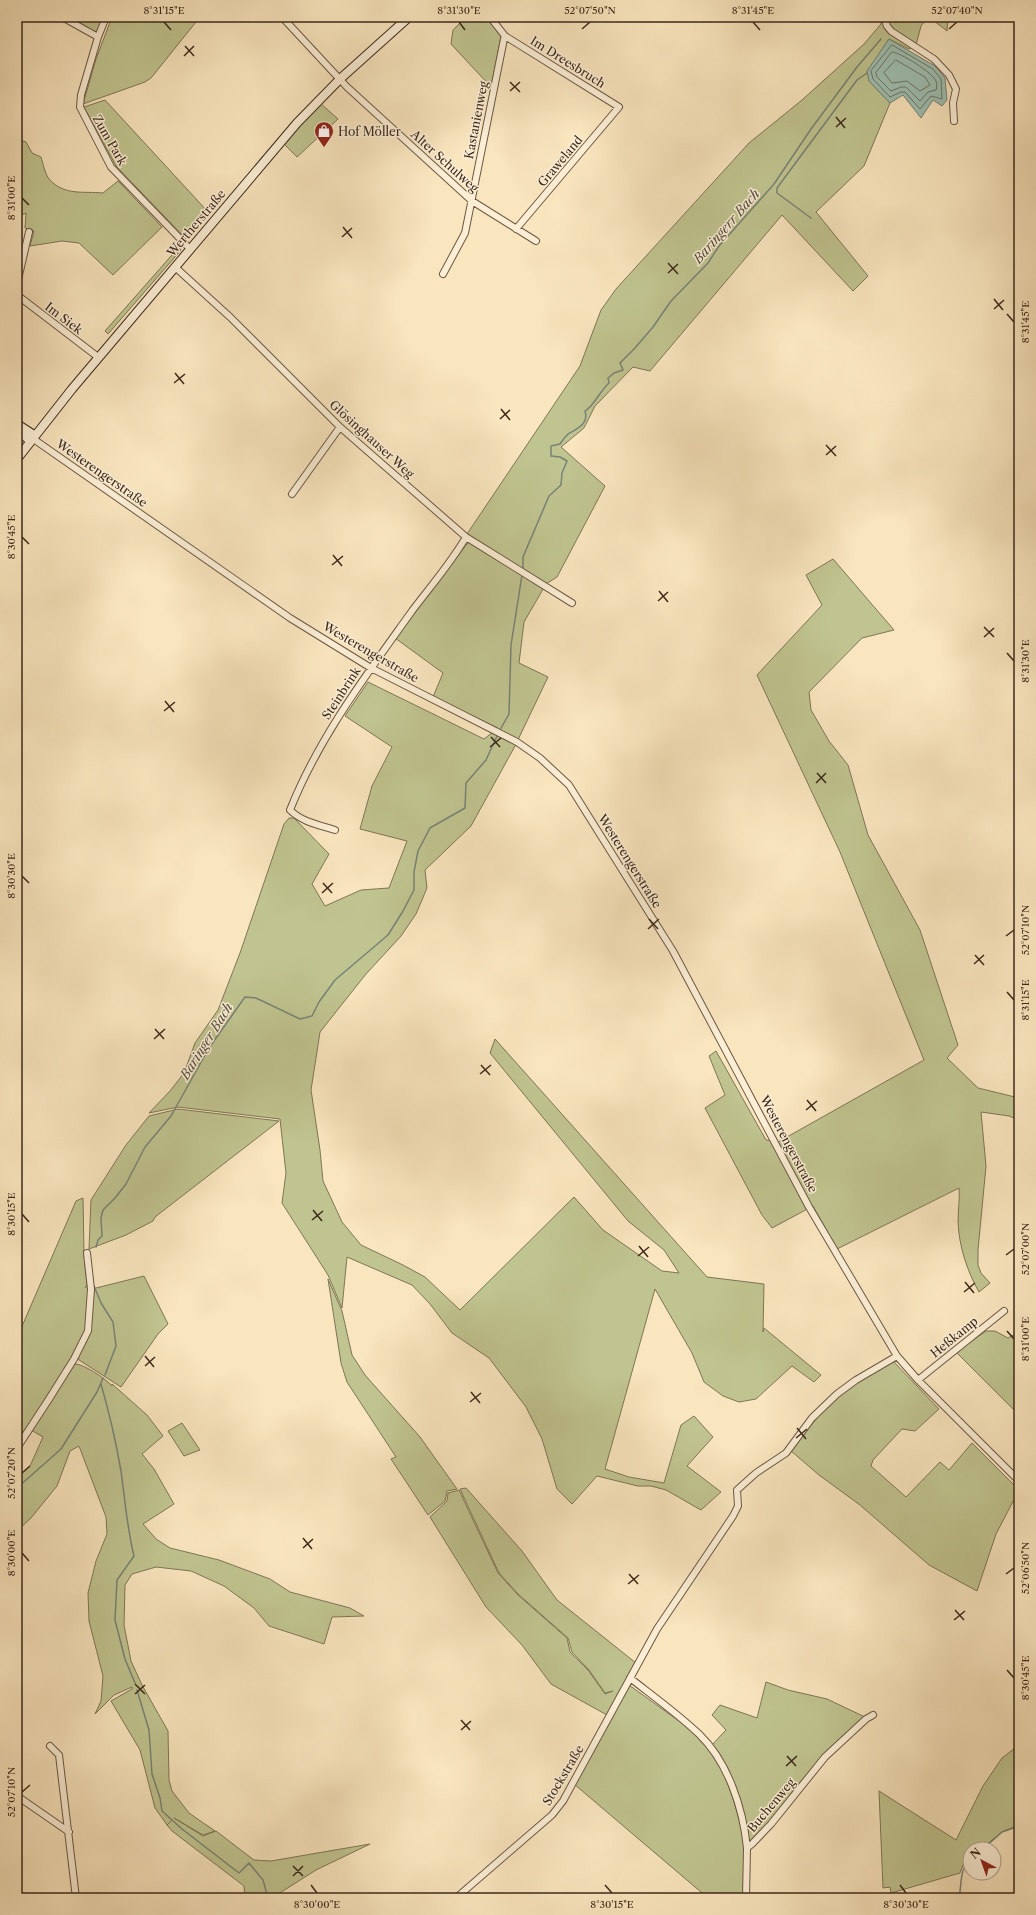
<svg xmlns="http://www.w3.org/2000/svg" width="1036" height="1915" font-family="'Libre Caslon Text',serif">
<style>
.green{fill:#c0c490;stroke:#7e7656}
.water{fill:#9ebfb1;stroke:#778375}
.lines{fill:none;stroke-linecap:round;stroke-linejoin:round}
.shore{stroke:#6e7466;stroke-width:1}
.stream{stroke:#778375;stroke-width:1.5}
.street-casing{stroke:#6c5844;stroke-width:8}
.secondary-casing{stroke:#3d291b;stroke-width:10}
.street{stroke:#fbeed5;stroke-width:6}
.secondary{stroke:#fbeed5;stroke-width:8}
.ticks{fill:none;stroke:#3d291b;stroke-width:1.5}
.labels{text-anchor:middle;dominant-baseline:central;stroke-width:3;stroke-linejoin:round;paint-order:stroke}
.street-label{font-size:12px;fill:#3d291b;stroke:#fbeed5}
.poi-label{font-size:12px;fill:#3d291b;stroke:#fbeed5;text-anchor:start}
.water-label{font-size:13px;font-style:italic;fill:#554e40;stroke:#fbeed5}
.neatline{fill:none;stroke:#3d291b;stroke-width:1.5}
.ticks-label{font-size:10px;text-anchor:middle;fill:#3d291b}
</style>
<rect width="100%" height="100%" fill="#f9e5be"/>
<filter id="stains"><feTurbulence type="fractalNoise" baseFrequency=".005" numOctaves="4"/><feColorMatrix values="0 0 0 0 .2 0 0 0 0 .09 0 0 0 0 .02 0 0 0 .5 -.17"/></filter>
<radialGradient id="worn" r=".72"><stop offset=".6" stop-color="#630" stop-opacity="0"/><stop offset="1" stop-color="#630" stop-opacity=".3"/></radialGradient>
<path class="green" d="M 63,17 L 104,17 L 96,35 Z
M 112,17 L 200,17 L 151,78 L 145,82 L 83,104 L 96,59 Z
M 466,17 L 488,17 L 500,33 L 501,37 L 491,87 L 451,44 L 453,30 Z
M 881,17 L 928,17 L 921,26 L 916,45 L 909,49 L 889,39 L 879,54 L 869,81 L 890,103 L 864,166 L 816,212 L 868,276 L 853,291 L 782,215 L 650,371 L 633,367 L 595,406 L 584,428 L 561,447 L 605,486 L 557,577 L 546,584 L 524,622 L 519,663 L 548,677 L 515,746 L 471,826 L 425,870 L 427,888 L 416,914 L 401,936 L 366,974 L 320,1032 L 311,1090 L 320,1150 L 323,1181 L 342,1222 L 361,1245 L 403,1265 L 425,1277 L 460,1310 L 574,1197 L 603,1230 L 662,1271 L 679,1273 L 664,1250 L 628,1221 L 490,1053 L 495,1039 L 707,1277 L 764,1284 L 763,1332 L 764,1328 L 821,1375 L 814,1382 L 792,1366 L 756,1399 L 739,1402 L 723,1396 L 704,1382 L 692,1353 L 655,1289 L 605,1469 L 629,1477 L 664,1483 L 681,1425 L 694,1416 L 713,1437 L 687,1466 L 721,1492 L 701,1510 L 666,1490 L 651,1486 L 638,1486 L 597,1476 L 572,1504 L 557,1489 L 542,1439 L 526,1407 L 489,1358 L 452,1333 L 430,1304 L 412,1285 L 347,1257 L 342,1308 L 328,1275 L 282,1203 L 286,1173 L 280,1119 L 178,1107 L 149,1113 L 170,1091 L 184,1073 L 195,1043 L 218,1010 L 240,953 L 284,824 L 289,818 L 294,818 L 329,854 L 312,884 L 325,906 L 361,890 L 389,888 L 407,841 L 360,829 L 372,786 L 392,747 L 345,716 L 368,682 L 484,739 L 498,728 L 433,697 L 443,673 L 395,638 L 470,540 L 493,554 L 493,550 L 467,534 L 580,366 L 601,310 L 616,289 L 749,143 L 802,100 L 864,44 L 881,24 Z
M 929,17 L 948,17 L 947,31 Z
M 105,100 L 209,213 L 186,239 L 116,166 L 84,107 Z
M 320,103 L 338,119 L 297,157 L 283,143 Z
M 17,139 L 26,142 L 32,153 L 41,157 C 43,163 45,175 50,180 C 65,196 84,191 103,193 L 118,181 L 162,227 L 113,275 L 79,243 L 62,241 L 30,246 L 34,231 L 25,228 L 26,213 L 17,217 Z
M 179,247 L 181,250 L 108,334 L 105,331 Z
M 833,559 L 894,630 L 862,638 L 809,692 L 811,710 L 829,741 L 848,765 L 868,835 L 920,930 L 958,1045 L 947,1058 L 978,1088 L 1019,1098 L 1019,1120 L 1009,1116 L 981,1112 L 986,1166 L 978,1250 L 978,1265 L 981,1273 L 990,1283 L 979,1292 C 967,1271 959,1246 958,1222 C 958,1210 960,1199 959,1188 L 837,1249 L 813,1206 L 772,1228 L 762,1215 L 705,1108 L 725,1095 L 709,1056 L 716,1051 L 766,1140 L 778,1142 L 924,1060 L 840,852 L 757,675 L 822,605 L 806,575 Z
M 178,1109 L 279,1121 L 155,1217 L 153,1221 L 126,1235 L 89,1249 L 91,1200 L 126,1145 L 149,1116 Z
M 83,1198 L 84,1254 L 87,1285 L 85,1288 L 88,1285 L 87,1330 L 71,1361 L 17,1444 L 17,1338 L 76,1201 Z
M 144,1276 L 168,1324 L 158,1334 L 121,1387 L 79,1360 L 78,1354 L 87,1337 L 92,1289 Z
M 328,1279 L 342,1311 L 352,1355 L 365,1375 L 420,1437 L 457,1489 L 447,1491 L 445,1501 L 428,1515 L 391,1459 L 396,1457 L 347,1382 L 341,1363 Z
M 986,1331 L 995,1331 L 1008,1338 L 1019,1332 L 1019,1415 L 956,1352 Z
M 893,1361 L 939,1409 L 915,1431 L 902,1429 L 873,1460 L 871,1466 L 906,1497 L 940,1462 L 949,1470 L 972,1443 L 1019,1490 L 996,1534 L 977,1591 L 929,1565 L 860,1505 L 819,1475 L 791,1451 C 810,1427 827,1402 853,1384 C 866,1375 880,1369 893,1361 Z
M 75,1364 C 84,1364 106,1379 112,1386 L 112,1384 L 147,1415 L 163,1436 L 142,1454 L 154,1469 L 174,1504 L 143,1524 L 156,1539 L 170,1548 L 219,1560 L 270,1579 L 290,1592 L 350,1608 L 364,1616 L 332,1617 L 324,1644 L 269,1626 L 254,1608 L 224,1586 L 191,1571 L 156,1567 L 132,1574 L 125,1585 L 124,1625 L 131,1661 L 142,1685 L 168,1731 L 169,1780 L 172,1791 L 189,1813 L 215,1831 L 203,1835 L 174,1818 L 203,1836 L 216,1831 L 254,1860 L 271,1861 L 370,1844 L 316,1870 L 275,1896 L 275,1898 L 245,1898 L 244,1886 L 172,1831 L 167,1825 L 172,1820 L 167,1825 L 155,1808 L 140,1750 L 111,1701 L 132,1689 L 132,1687 L 114,1695 L 95,1714 L 101,1701 L 103,1676 L 89,1621 L 88,1593 L 96,1561 L 107,1534 L 106,1517 L 79,1446 L 70,1451 L 57,1486 L 31,1518 L 17,1531 L 17,1477 L 30,1466 L 43,1437 L 31,1430 Z
M 182,1423 L 200,1450 L 184,1456 L 168,1431 Z
M 466,1488 L 522,1551 L 557,1600 L 636,1663 L 607,1715 L 551,1684 L 522,1645 L 486,1607 L 430,1517 L 447,1501 L 448,1493 L 459,1490 L 498,1573 L 518,1595 L 567,1638 L 570,1652 L 588,1670 L 605,1694 L 613,1691 L 605,1693 L 589,1670 L 572,1652 L 568,1638 L 518,1594 L 499,1573 L 460,1489 Z
M 766,1682 L 788,1690 L 827,1699 L 865,1717 L 755,1839 L 751,1841 L 747,1837 L 735,1792 L 711,1746 L 726,1730 L 712,1715 L 720,1705 L 757,1718 Z
M 629,1685 L 697,1734 L 709,1748 L 722,1769 L 732,1795 L 740,1822 L 745,1851 L 743,1898 L 708,1898 L 574,1784 Z
M 1019,1745 L 1019,1825 L 1002,1832 L 981,1849 L 970,1849 L 970,1859 L 963,1865 L 960,1873 L 891,1893 L 890,1887 L 883,1888 L 879,1791 L 956,1840 L 983,1786 L 1002,1758 Z"/>
<path class="water" d="M 889,39 L 935,66 L 945,78 L 947,100 L 942,106 L 933,100 L 921,118 L 903,95 L 890,103 L 869,81 L 867,71 Z"/>
<g class="lines">
<path class="shore" d="M 892,45 L 933,69 L 941,79 L 942,99 L 931,96 L 920,109 L 905,92 L 901,92 L 890,97 L 873,79 L 871,71 Z
M 892,52 C 900,52 933,73 936,81 C 937,84 937,88 936,90 L 928,92 L 920,101 L 906,87 L 901,87 L 891,91 L 877,77 L 876,73 Z
M 896,60 L 925,77 L 930,85 L 920,91 L 907,81 L 892,83 L 884,73 Z"/>
<path class="stream" d="M 896,22 L 902,17
M 811,218 L 777,193 L 777,188 L 857,80 L 867,73
M 523,569 L 523,557 L 549,496 L 561,485 L 562,473 L 567,461 L 560,457 L 551,456 L 551,446 L 560,444 C 562,441 565,437 568,434 C 577,429 589,424 585,411 C 593,407 600,391 609,383 L 608,378 L 614,373 L 623,370 L 620,363 L 635,348 L 653,327 L 671,301 L 708,263 L 719,246 L 774,184 L 811,129 L 857,67 L 881,39
M 500,730 L 509,714 L 511,645 L 522,575
M 96,1247 L 98,1240 L 102,1236 L 101,1218 L 103,1210 L 115,1198 L 126,1184 L 145,1147 L 171,1116 L 209,1048 L 245,997 L 256,998 L 300,1019 L 312,1016 L 319,1002 L 335,980 L 388,935 L 403,911 L 414,890 L 414,872 L 418,851 L 430,828 L 465,808 L 466,783 L 486,760 L 498,734
M 94,1286 L 101,1303 L 113,1322 L 116,1346 L 105,1375
M 101,1384 C 109,1412 116,1442 121,1471 C 125,1500 127,1528 134,1556 L 117,1580 L 115,1620 L 125,1659 L 135,1683
M 17,1488 L 61,1449 L 97,1392 L 103,1378
M 137,1690 L 149,1730 L 152,1774 L 160,1798 L 162,1811 L 182,1829 L 239,1873 L 249,1863 L 263,1880 L 268,1898
M 983,1849 L 1002,1832 L 1019,1826
M 959,1898 C 962,1884 959,1870 970,1860"/>
<defs>
<path id="street" d="M 62,17 L 98,37
M 106,17 L 98,37 L 81,95 L 80,107 L 111,167 L 190,249
M 282,17 L 347,87 L 472,201 L 536,241
M 490,17 L 505,36 L 619,107 L 516,229
M 884,17 L 887,26 L 891,31 L 934,59 L 949,75 L 956,89 L 953,103 L 954,121
M 175,267 L 230,317 L 340,427 L 466,537 L 572,603
M 443,274 L 465,233 L 504,39 L 505,36
M 17,284 L 29,232
M 17,295 L 98,357
M 32,438 L 290,618 L 371,668 L 517,742 L 540,758 L 569,785 L 673,951 L 809,1207 L 897,1356 L 918,1380 L 1019,1481
M 292,494 L 340,427
M 335,830 C 319,825 302,822 290,810 C 319,737 367,674 412,611 C 430,587 451,563 466,537
M 918,1380 L 1004,1311
M 17,1448 L 49,1399 L 74,1359 L 88,1331 L 91,1289 L 87,1253
M 630,1678 C 653,1696 678,1714 699,1734 C 728,1762 743,1808 747,1848
M 50,1746 L 59,1755 L 76,1898
M 17,1796 L 69,1832
M 456,1898 L 552,1815 L 563,1801 L 657,1629 L 733,1516 L 738,1506 L 737,1490 L 756,1473 L 786,1453 L 812,1418 L 837,1394 L 856,1380 L 897,1356
M 746,1898 L 747,1848 L 752,1844 L 771,1824 L 825,1757 L 866,1719 L 873,1715"/>
<path id="secondary" d="M 17,424 L 34,435
M 17,429 L 30,441
M 17,459 L 72,389 L 297,123 L 340,79 L 409,17"/>
</defs>
<use href="#street" class="street-casing"/>
<use href="#secondary" class="secondary-casing"/>
<use href="#street" class="street"/>
<use href="#secondary" class="secondary"/>
</g>
<path class="ticks" d="M 164,22 L 171,30M 459,22 L 465,30M 753,22 L 760,30M 582,29 L 590,22M 949,29 L 957,22M 185,46 L 194,56M 184,56 L 194,46M 510,82 L 520,92M 510,91 L 520,82M 836,117 L 845,128M 836,127 L 846,118M 22,198 L 29,205M 343,227 L 352,238M 342,237 L 352,228M 668,263 L 678,274M 668,273 L 678,264M 994,299 L 1003,310M 994,309 L 1004,300M 1007,314 L 1014,322M 175,373 L 184,384M 174,383 L 185,374M 501,409 L 510,420M 500,419 L 510,410M 826,445 L 836,456M 826,455 L 836,446M 22,537 L 29,544M 333,555 L 342,566M 332,565 L 343,556M 659,591 L 668,602M 658,601 L 668,592M 984,627 L 994,637M 984,637 L 994,628M 1007,653 L 1014,661M 165,701 L 174,712M 164,711 L 175,702M 491,737 L 500,747M 490,747 L 501,738M 817,773 L 826,783M 816,783 L 826,773M 22,876 L 29,883M 323,883 L 332,893M 322,893 L 333,883M 649,919 L 658,929M 648,929 L 659,919M 1006,936 L 1014,930M 975,955 L 984,965M 974,964 L 984,955M 1007,992 L 1014,1000M 155,1029 L 164,1039M 154,1039 L 165,1029M 481,1065 L 490,1075M 480,1074 L 491,1065M 807,1100 L 816,1111M 806,1110 L 817,1101M 313,1210 L 322,1221M 22,1214 L 29,1222M 312,1220 L 323,1211M 639,1246 L 648,1257M 1006,1255 L 1014,1249M 638,1256 L 649,1247M 965,1282 L 974,1293M 964,1292 L 975,1283M 1007,1331 L 1014,1339M 145,1356 L 154,1367M 145,1366 L 155,1357M 471,1392 L 480,1403M 470,1402 L 481,1393M 797,1428 L 806,1439M 796,1438 L 807,1429M 22,1473 L 30,1466M 303,1538 L 312,1549M 303,1548 L 313,1539M 22,1553 L 29,1561M 629,1574 L 638,1584M 1006,1574 L 1014,1568M 628,1584 L 639,1575M 955,1610 L 964,1620M 954,1620 L 965,1611M 1007,1670 L 1014,1678M 135,1684 L 145,1694M 135,1694 L 145,1685M 461,1720 L 470,1730M 461,1730 L 471,1721M 787,1756 L 796,1766M 786,1766 L 797,1756M 22,1792 L 30,1785M 293,1866 L 303,1876M 293,1876 L 303,1866M 311,1885 L 317,1893M 605,1885 L 612,1893M 900,1885 L 906,1893"/>
<defs>
<symbol id="shop-pin" viewBox="-11 -11 22 30"><path d="M0 17L-7.5 6A9.5 9.5 0 1 1 7.5 6Z" fill="#8f2418" stroke="#fbeed5"/><path d="M-5-2.5h2.3a2.7 3.5 0 0 1 5.4 0H5L5.5 6h-11ZM-1.5-2.5h3a1.5 2.3 0 0 0-3 0Z" fill="#fff"/></symbol>
</defs>
<g fill-rule="evenodd">
<use href="#shop-pin" x="313" y="120" width="22" height="30"/>
</g>
<g class="labels">
<g class="street-label">
<text transform="translate(568 62) rotate(32)">Im Dreesbruch</text>
<text transform="translate(476 120) rotate(-79)">Kastanienweg</text>
<text transform="translate(110 140) rotate(60)">Zum Park</text>
<text transform="translate(445 161) rotate(42)">Alter Schulweg</text>
<text transform="translate(560 161) rotate(-50)">Graweland</text>
<text transform="translate(196 223) rotate(-50)">Wertherstraße</text>
<text transform="translate(64 318) rotate(37)">Im Siek</text>
<text transform="translate(372 439) rotate(42)">Glösinghauser Weg</text>
<text transform="translate(102 473) rotate(35)">Westerengerstraße</text>
<text transform="translate(371 652) rotate(30)">Westerengerstraße</text>
<text transform="translate(341 693) rotate(-57)">Steinbrink</text>
<text transform="translate(630 861) rotate(58)">Westerengerstraße</text>
<text transform="translate(789 1144) rotate(62)">Westerengerstraße</text>
<text transform="translate(954 1337) rotate(-39)">Heßkamp</text>
<text transform="translate(563 1775) rotate(-59)">Stockstraße</text>
<text transform="translate(771 1805) rotate(-50)">Buchenweg</text>
</g>
<g class="poi-label">
<text x="338" y="131">Hof Möller</text>
</g>
<g class="water-label">
<text transform="translate(726 226) rotate(-49)">Baringerr Bach</text>
<text transform="translate(206 1041) rotate(-58)">Baringer Bach</text>
</g>
</g>
<rect width="1036" height="1915" fill="none" stroke="#f9e5be" stroke-width="44"/>
<g transform="translate(982 1861) rotate(319)"><circle r="19" fill="#fbeed5" stroke="#af9f8b"/>
<path d="M0-3L7 15L0 10L-7 15Z" fill="#8f2418"/>
<text y="-6" font-size="11" font-weight="bold" text-anchor="middle" fill="#3d291b">N</text>
</g>
<rect x="22" y="22" width="992" height="1871" class="neatline"/>
<g class="ticks-label">
<text x="164" y="14">8°31'15"E</text>
<text x="459" y="14">8°31'30"E</text>
<text x="590" y="14">52°07'50"N</text>
<text x="753" y="14">8°31'45"E</text>
<text x="957" y="14">52°07'40"N</text>
<text transform="translate(11 198) rotate(-90)" y="4">8°31'00"E</text>
<text transform="translate(1025 322) rotate(-90)" y="4">8°31'45"E</text>
<text transform="translate(11 537) rotate(-90)" y="4">8°30'45"E</text>
<text transform="translate(1025 661) rotate(-90)" y="4">8°31'30"E</text>
<text transform="translate(11 876) rotate(-90)" y="4">8°30'30"E</text>
<text transform="translate(1025 930) rotate(-90)" y="4">52°07'10"N</text>
<text transform="translate(1025 1000) rotate(-90)" y="4">8°31'15"E</text>
<text transform="translate(11 1214) rotate(-90)" y="4">8°30'15"E</text>
<text transform="translate(1025 1249) rotate(-90)" y="4">52°07'00"N</text>
<text transform="translate(1025 1339) rotate(-90)" y="4">8°31'00"E</text>
<text transform="translate(11 1473) rotate(-90)" y="4">52°07'20"N</text>
<text transform="translate(11 1553) rotate(-90)" y="4">8°30'00"E</text>
<text transform="translate(1025 1568) rotate(-90)" y="4">52°06'50"N</text>
<text transform="translate(1025 1678) rotate(-90)" y="4">8°30'45"E</text>
<text transform="translate(11 1792) rotate(-90)" y="4">52°07'10"N</text>
<text x="317" y="1908">8°30'00"E</text>
<text x="612" y="1908">8°30'15"E</text>
<text x="906" y="1908">8°30'30"E</text>
</g>
<rect width="100%" height="100%" filter="url(#stains)"/>
<rect width="100%" height="100%" fill="url(#worn)"/>
</svg>
